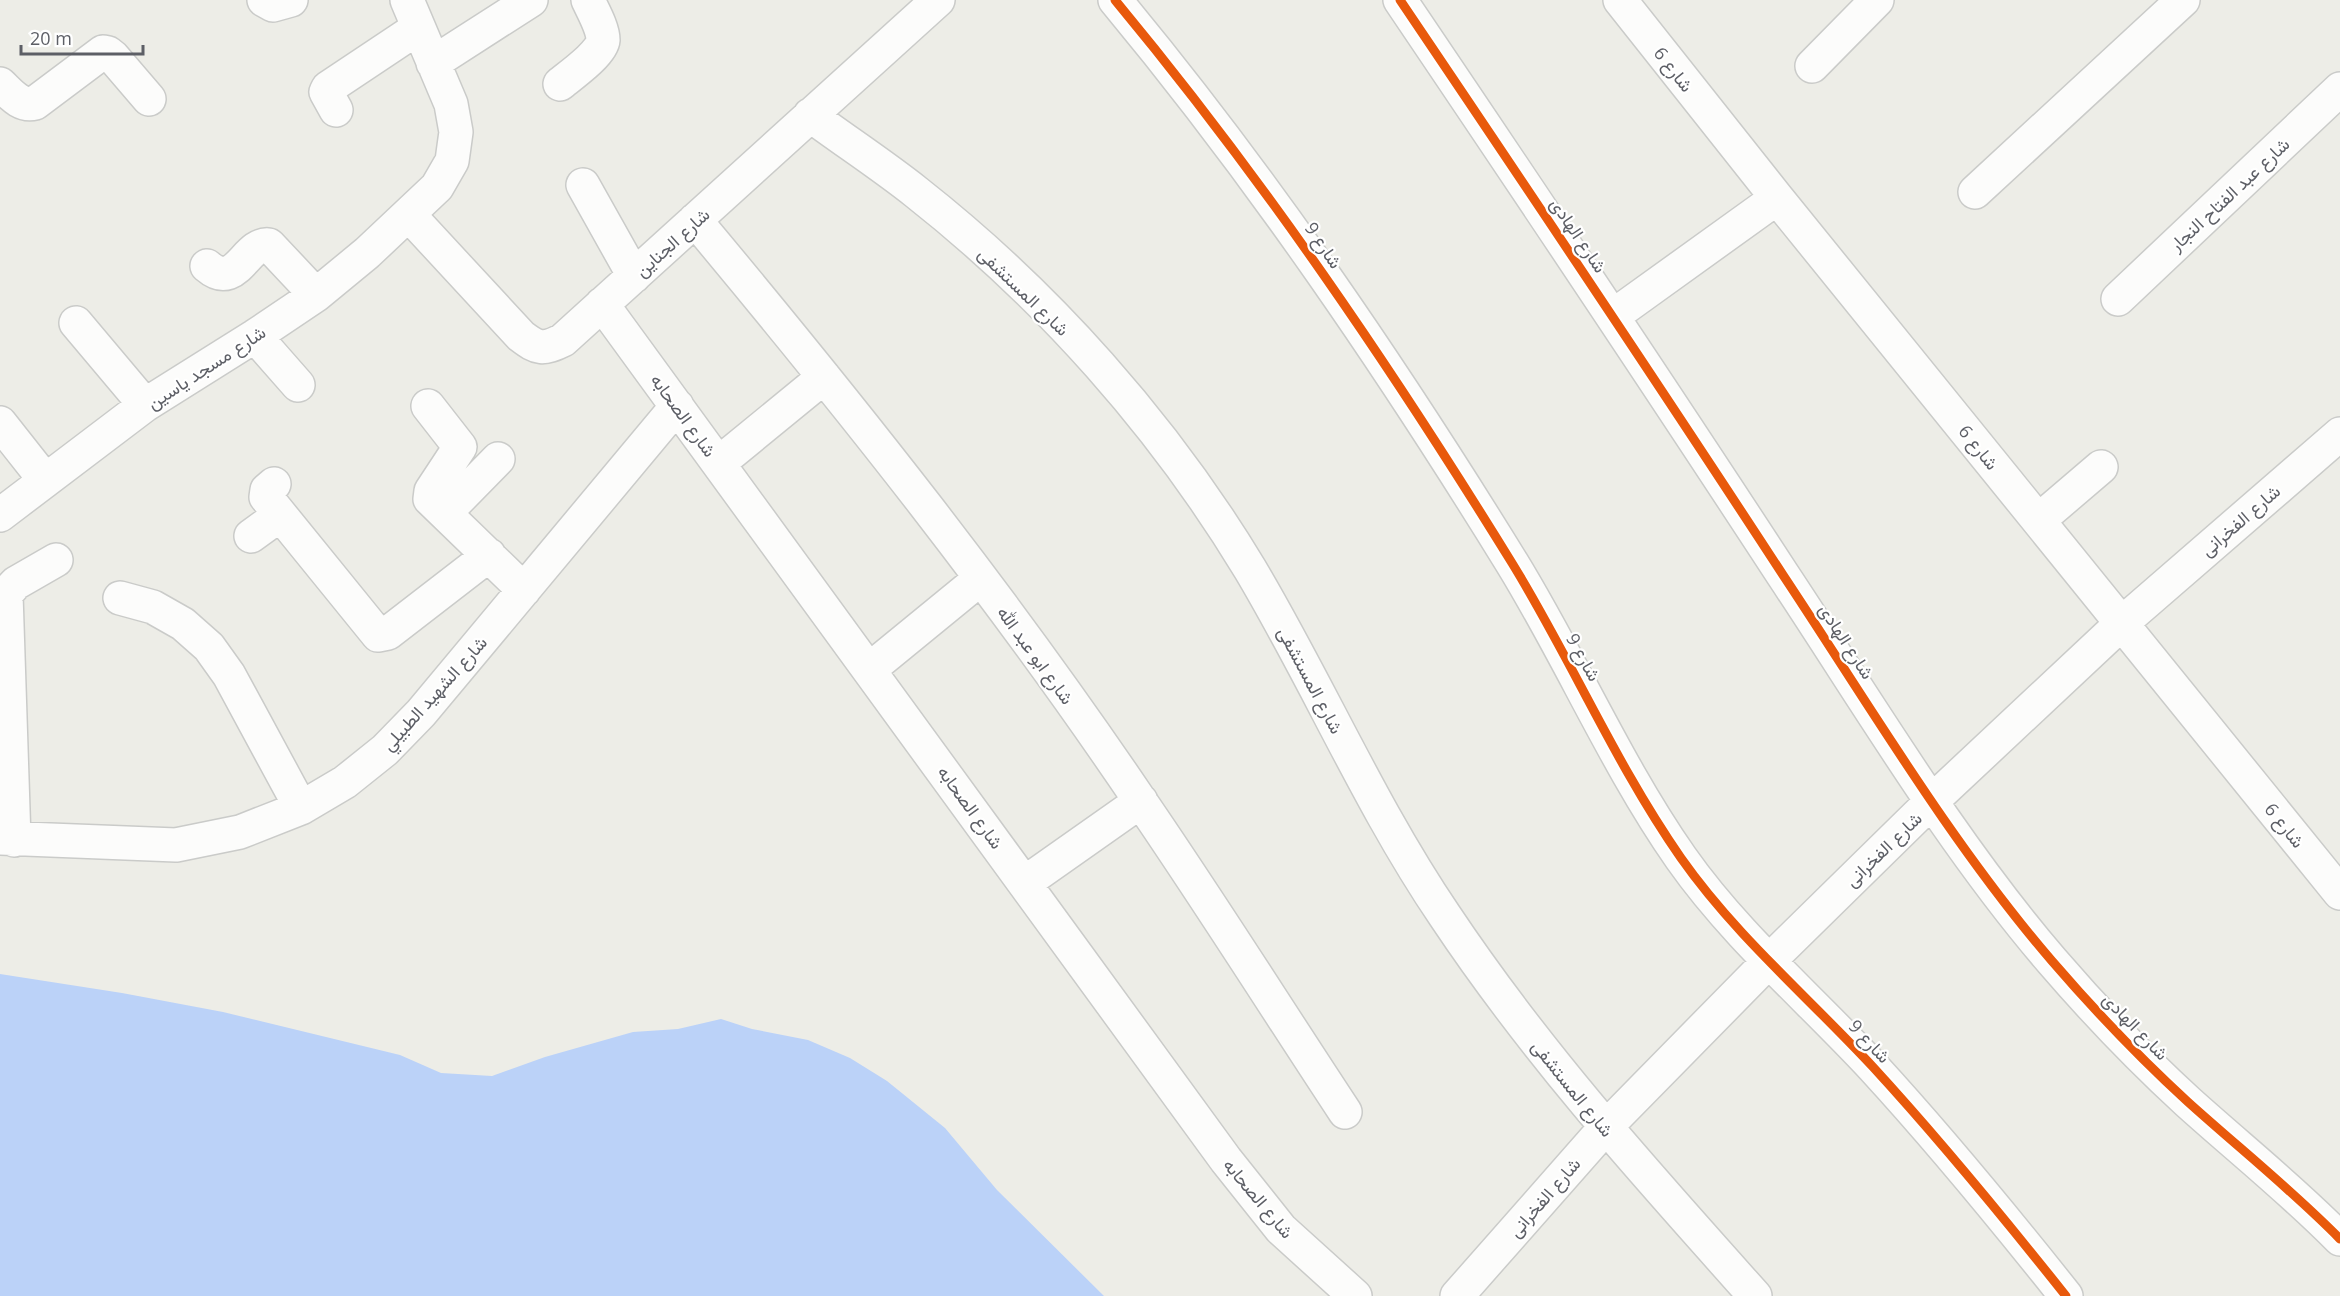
<svg xmlns="http://www.w3.org/2000/svg" width="2340" height="1296" font-family="'Open Sans',Vazirmatn,sans-serif">
<style>
.water{fill:#bbd2f8}
.lines{fill:none;stroke-linecap:round;stroke-linejoin:round}
.minor-casing{stroke:#cacbc9;stroke-width:36}
.minor{stroke:#fcfcfb;stroke-width:33}
.cycleway-casing{stroke:#fff;stroke-width:13}
.cycleway{stroke:#e8590c;stroke-width:9}
.labels{text-anchor:middle;dominant-baseline:central;stroke-width:4.5;stroke-linejoin:round;paint-order:stroke}
.street-label{font-size:18px;fill:#5d5f66;stroke:#fff}
</style>
<rect width="100%" height="100%" fill="#edede7"/>
<path class="water" d="M 0,974 L 122,993 L 223,1012 L 400,1055 L 441,1073 L 492,1076 L 545,1057 L 633,1032 L 678,1029 L 721,1019 L 752,1029 L 808,1040 L 850,1058 L 887,1081 L 945,1128 L 997,1190 L 1104,1296 L 0,1296 Z"/>
<g class="lines">
<defs>
<path id="minor" d="M 264,0 L 273,5 L 291,0
M 1115,0 C 1262,177 1391,367 1512,563 C 1571,659 1616,765 1681,858 C 1735,935 1809,998 1873,1067 C 1940,1140 2004,1218 2066,1296
M 1400,0 C 1529,191 1657,382 1783,575 C 1868,703 1952,845 2052,961 C 2095,1011 2140,1058 2188,1102 C 2239,1148 2292,1190 2340,1239
M 1620,0 L 1777,198 L 2340,893
M 433,63 L 531,0
M 1812,66 L 1877,0
M 0,84 C 10,93 20,107 35,103 L 103,52 L 108,53 L 113,57 L 149,99
M 560,84 C 571,75 602,53 603,40 C 603,28 593,11 588,0
M 336,110 L 326,92 L 328,88 L 418,28
M 810,115 C 845,141 882,165 916,192 C 1047,295 1163,425 1250,569 C 1318,683 1370,806 1445,916 C 1537,1054 1645,1173 1755,1296
M 583,185 L 634,276
M 1975,192 L 2183,0
M 409,215 L 521,336 C 538,349 543,350 563,340 L 938,0
M 695,220 C 852,408 1004,599 1141,802 C 1211,904 1277,1009 1345,1112
M 207,266 C 237,292 245,242 269,245 L 316,295
M 2118,299 L 2340,89
M 602,304 L 1226,1160 L 1281,1229 L 1355,1296
M 1613,316 L 1777,198
M 76,323 L 145,405
M 255,336 L 298,385
M 428,406 L 460,447 L 431,491 L 430,499 L 524,590
M 0,423 L 45,480
M 719,463 L 824,377
M 274,484 L 267,490 L 266,497 L 378,635 L 388,633 L 489,555
M 446,512 L 498,459
M 0,515 L 145,405 L 255,336 L 316,295 L 367,253 L 437,187 L 452,161 L 456,132 L 451,104 L 407,0
M 2039,520 L 2101,467
M 251,536 L 280,515
M 120,598 L 153,607 L 183,624 L 209,647 L 229,675 L 301,808
M 870,669 L 980,579
M 0,838 L 176,845 L 240,832 L 301,808 L 345,782 L 385,750 L 421,713 L 677,406
M 14,840 L 6,594 L 16,583 L 56,560
M 1026,882 L 1141,801
M 1457,1296 L 1605,1128 L 1770,960 L 1932,801 L 2122,623 L 2340,434"/>
</defs>
<use href="#minor" class="minor-casing"/>
<use href="#minor" class="minor"/>
<defs>
<path id="cycleway" d="M 1115,0 C 1262,177 1391,367 1512,563 C 1571,659 1616,765 1681,858 C 1735,935 1809,998 1873,1067 C 1940,1140 2004,1218 2066,1296
M 1400,0 C 1529,191 1657,382 1783,575 C 1868,703 1952,845 2052,961 C 2095,1011 2140,1058 2188,1102 C 2239,1148 2292,1190 2340,1239"/>
</defs>
<use href="#cycleway" class="cycleway-casing"/>
<use href="#cycleway" class="cycleway"/>
</g>
<g class="labels">
<g class="street-label">
<text transform="translate(1674 69) rotate(52)">شارع 6</text>
<text transform="translate(2229 194) rotate(-43)">شارع عبد الفتاح النجار</text>
<text transform="translate(1579 235) rotate(56)">شارع الهادى</text>
<text transform="translate(672 242) rotate(-42)">شارع الجناين</text>
<text transform="translate(1324 245) rotate(56)">شارع 9</text>
<text transform="translate(1024 291) rotate(44)">شارع المستشفى</text>
<text transform="translate(206 367) rotate(-33)">شارع مسجد ياسين</text>
<text transform="translate(684 415) rotate(54)">شارع الصحابه</text>
<text transform="translate(1979 447) rotate(51)">شارع 6</text>
<text transform="translate(2240 520) rotate(-41)">شارع الفخرانى</text>
<text transform="translate(1847 641) rotate(57)">شارع الهادى</text>
<text transform="translate(1036 655) rotate(54)">شارع ابو عبد الله</text>
<text transform="translate(1584 657) rotate(61)">شارع 9</text>
<text transform="translate(1311 680) rotate(62)">شارع المستشفى</text>
<text transform="translate(434 693) rotate(-48)">شارع الشهيد الطبيلي</text>
<text transform="translate(971 807) rotate(54)">شارع الصحابه</text>
<text transform="translate(2285 825) rotate(51)">شارع 6</text>
<text transform="translate(1883 849) rotate(-44)">شارع الفخرانى</text>
<text transform="translate(2136 1026) rotate(46)">شارع الهادى</text>
<text transform="translate(1870 1041) rotate(47)">شارع 9</text>
<text transform="translate(1573 1088) rotate(51)">شارع المستشفى</text>
<text transform="translate(1544 1197) rotate(-49)">شارع الفخرانى</text>
<text transform="translate(1259 1198) rotate(50)">شارع الصحابه</text>
</g>
</g>
<path d="M21 45v9h122v-9" fill="none" stroke="#5d5f66" stroke-width="3"/>
<text x="30" y="45" font-size="18" fill="#5d5f66" stroke="#ffffff" stroke-width="4.5" paint-order="stroke">20 m</text>
</svg>
